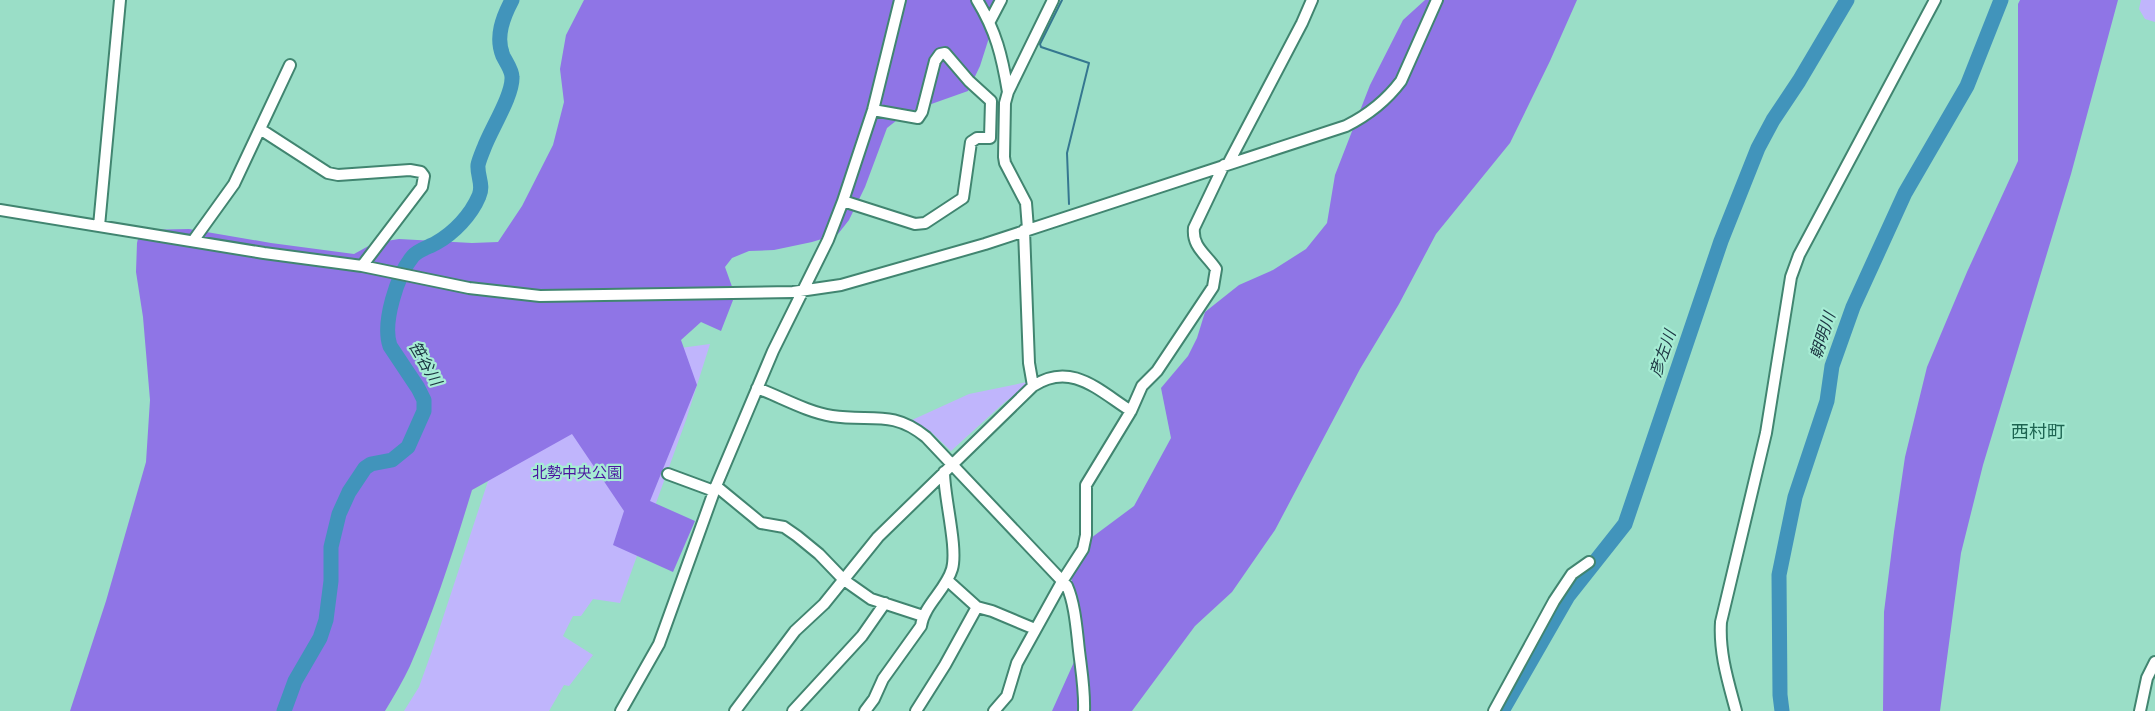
<svg xmlns="http://www.w3.org/2000/svg" width="2155" height="711" font-family="Overpass,'Noto Sans JP',sans-serif">
<style>
.green{fill:#c0b5fc}
.forest{fill:#8f75e6}
.lines{fill:none;stroke-linecap:round;stroke-linejoin:round}
.stream{stroke:#357790;stroke-width:2}
.river{stroke:#4194bb;stroke-width:15}
.minor-casing{stroke:#418570;stroke-width:14}
.minor{stroke:#fff;stroke-width:10}
.labels{text-anchor:middle;dominant-baseline:central;stroke-width:4.5;stroke-linejoin:round;paint-order:stroke}
.park-label{font-size:15px;fill:#4b169f;stroke:#a6ecd4}
.water-label{font-size:16px;font-style:italic;fill:#1b3441;stroke:#a6ecd4}
.quarter-label{font-size:18px;fill:#1d6451;stroke:#a6ecd4}
</style>
<rect width="100%" height="100%" fill="#9adec7"/>
<path class="green" d="M 2141,0 L 2155,0 L 2155,22 L 2145,19 L 2139,9 Z
M 710,344 L 686,420 L 620,603 L 593,599 L 581,616 L 573,616 L 563,636 L 593,655 L 569,686 L 564,685 L 549,711 L 404,711 L 419,687 L 433,648 L 492,469 L 673,349 Z
M 1032,381 L 1032,383 L 1005,402 L 951,451 L 931,432 L 912,420 L 969,394 Z"/>
<path class="forest" d="M 584,0 L 1001,0 L 980,66 L 968,91 L 906,113 L 887,128 L 865,187 L 849,220 L 838,234 L 812,242 L 774,250 L 749,251 L 732,258 L 725,267 L 735,295 L 721,331 L 701,322 L 681,340 L 697,385 L 650,501 L 695,521 L 673,572 L 613,545 L 624,511 L 572,434 L 472,490 C 454,549 435,609 410,666 C 403,681 394,696 385,711 L 70,711 L 106,601 L 146,462 L 150,400 L 143,317 L 136,272 L 137,243 L 140,230 L 189,229 L 271,243 L 354,254 L 374,243 L 399,239 L 472,243 L 498,242 L 522,206 L 553,145 L 564,102 L 560,69 L 566,35 Z
M 1425,0 L 1577,0 L 1550,61 L 1510,143 L 1436,234 L 1399,304 L 1360,369 L 1275,530 L 1232,592 L 1195,626 L 1132,711 L 1052,711 L 1074,662 L 1075,642 L 1068,613 L 1072,577 L 1091,538 L 1134,506 L 1171,438 L 1161,388 L 1188,356 L 1197,338 L 1205,312 L 1239,285 L 1273,270 L 1306,249 L 1327,223 L 1335,175 L 1370,85 L 1403,20 Z
M 2020,0 L 2118,0 L 2071,174 L 1983,465 L 1961,553 L 1940,711 L 1883,711 L 1884,612 L 1894,532 L 1905,457 L 1927,367 L 1967,272 L 2018,161 L 2018,4 Z"/>
<g class="lines">
<path class="stream" d="M 1062,0 L 1040,44 L 1041,47 L 1089,63 L 1067,153 L 1069,204
M 982,428 L 1012,399"/>
<path class="river" d="M 284,711 L 295,681 L 320,638 L 326,620 L 331,581 L 331,547 L 339,514 L 349,492 L 365,468 L 371,464 L 392,460 L 408,447 L 424,411 L 424,400 L 418,388 L 390,346 C 382,323 397,275 413,256 C 418,250 429,247 436,243 C 454,233 471,215 479,196 C 484,185 477,176 478,165 C 479,160 482,153 484,148 C 491,129 513,95 512,77 C 512,70 506,62 503,56 C 495,37 503,17 512,0
M 1502,711 L 1568,596 L 1625,524 L 1721,241 L 1758,148 L 1773,120 L 1799,81 L 1847,0
M 1782,711 L 1780,695 L 1779,575 L 1795,497 L 1827,401 L 1832,366 L 1853,307 L 1905,193 L 1967,86 L 2001,0"/>
<defs>
<path id="minor" d="M 977,0 C 996,31 1002,56 1008,92
M 990,21 L 1001,0
M 260,129 L 328,173 L 338,175 L 410,170 L 421,172 L 424,176 L 422,187 L 362,266
M 1228,164 L 1302,23 L 1312,0
M 843,201 L 915,224 L 925,223 L 963,198 L 971,142 L 977,138 L 990,138 L 991,101 L 969,81 L 945,53 L 940,54 L 935,61 L 922,112 L 918,118 L 873,110
M 0,210 L 264,253 L 362,266 L 469,288 L 540,296 L 793,292 L 841,285 L 985,244 L 1346,126 C 1368,115 1386,101 1401,81 L 1437,0
M 99,226 L 120,0
M 1028,229 L 1026,203 L 1005,163 L 1004,157 L 1005,103 L 1008,92 L 1053,0
M 1024,230 L 1029,363 L 1033,386
M 193,241 L 234,184 L 290,65
M 757,388 C 781,397 807,412 832,416 C 870,422 892,409 926,437 L 1067,586 C 1074,602 1076,623 1078,641 C 1080,664 1085,687 1084,711
M 668,474 L 714,491
M 716,486 L 761,523 L 784,527 L 797,536 L 819,554 L 844,580 L 871,599 L 923,616
M 947,580 L 977,607
M 621,711 L 659,644 L 716,486 L 773,351 L 828,240 L 843,201 L 873,110 L 900,0
M 735,711 L 795,631 L 824,604 L 878,537 L 1033,386 C 1071,361 1098,390 1131,411
M 793,711 L 862,636 L 885,603
M 865,711 L 874,699 L 883,679 L 921,626 C 924,605 946,590 952,569 C 958,548 944,497 944,472
M 916,711 L 945,665 L 977,607 L 992,611 L 1035,629
M 994,711 L 1007,696 L 1017,663 L 1063,580 L 1083,549 L 1086,535 L 1086,485 L 1131,411 L 1142,386 L 1157,371 L 1213,287 L 1216,269 C 1206,254 1192,247 1194,228 L 1224,165
M 1494,711 L 1554,601 L 1572,574 L 1589,562
M 1736,711 C 1728,681 1719,653 1721,622 L 1766,433 L 1791,277 L 1799,255 L 1935,0
M 2140,711 L 2147,678 L 2155,662"/>
</defs>
<use href="#minor" class="minor-casing"/>
<use href="#minor" class="minor"/>
</g>
<g class="labels">
<g class="park-label">
<text x="577" y="474">北勢中央公園</text>
</g>
<g class="water-label">
<text transform="translate(1824 336) rotate(-72)">朝明川</text>
<text transform="translate(1664 354) rotate(-71)">彦左川</text>
<text transform="translate(424 364) rotate(60)">笹谷川</text>
</g>
<g class="quarter-label">
<text x="2038" y="433">西村町</text>
</g>
</g>
</svg>
